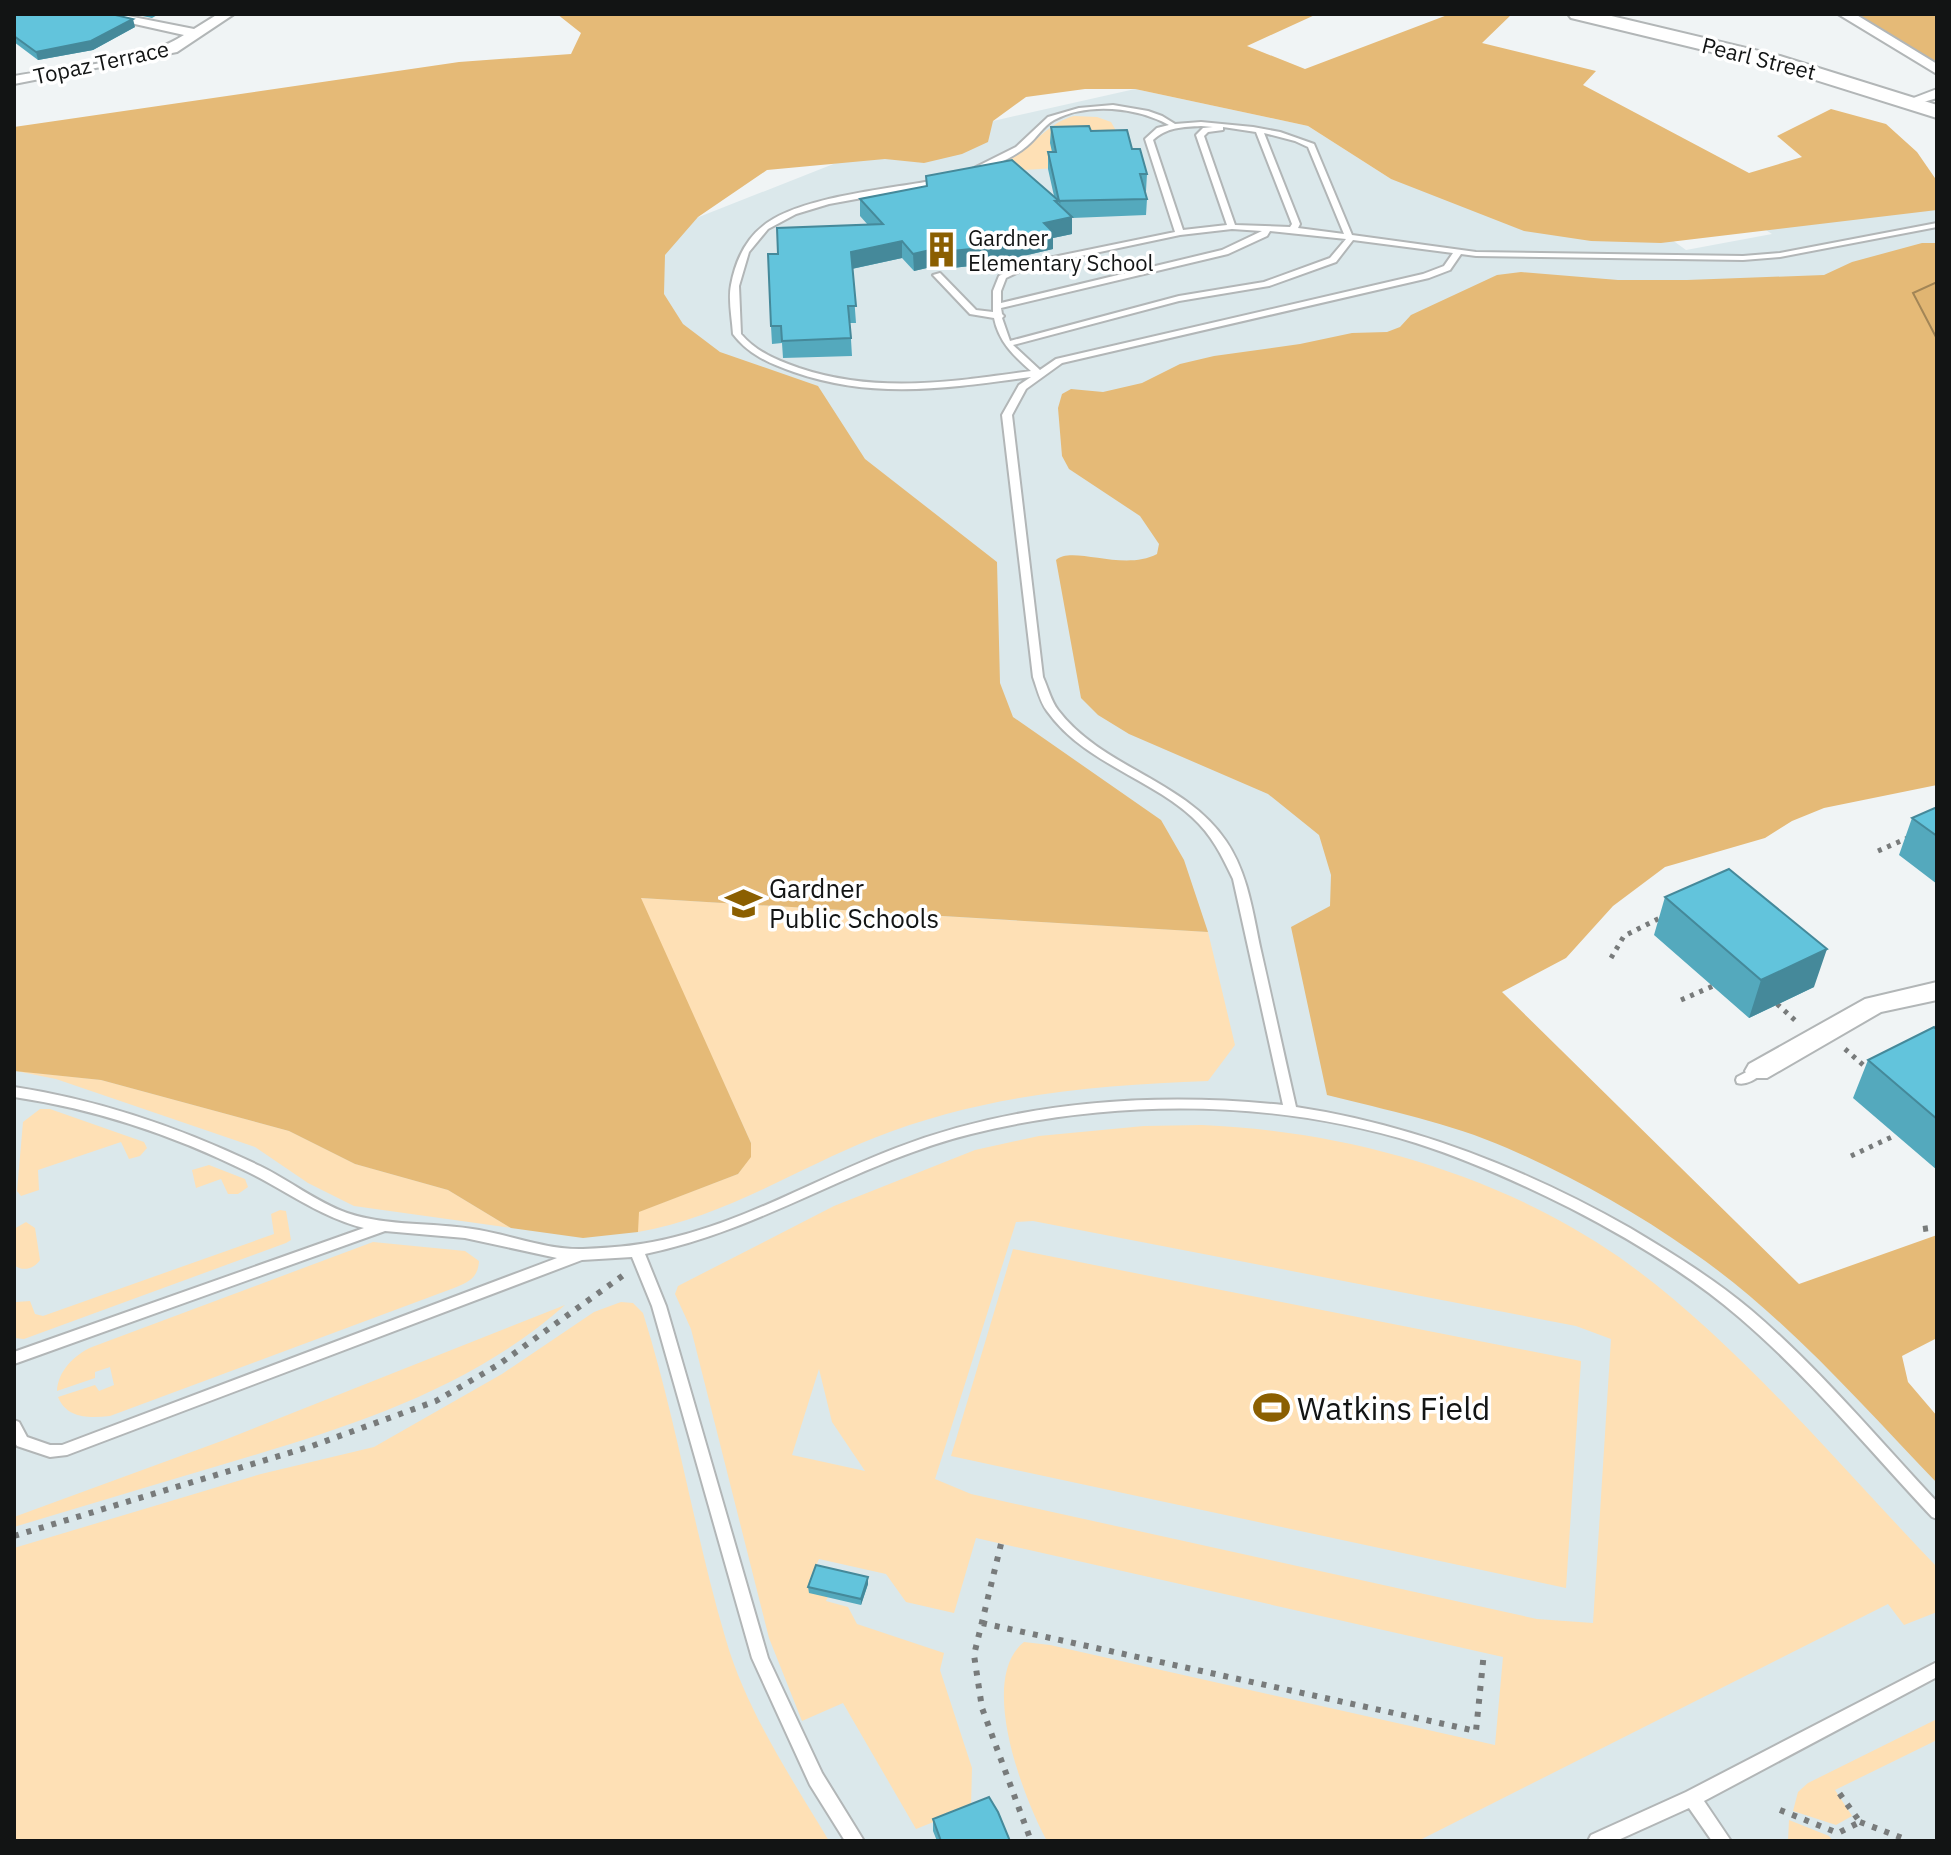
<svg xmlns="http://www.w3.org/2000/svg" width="1951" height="1855" font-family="'IBM Plex Sans',sans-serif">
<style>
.built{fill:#dbe8eb}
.green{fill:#fee0b5;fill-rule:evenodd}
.forest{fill:#e5ba77}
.water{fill:#e0b572;stroke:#a28556;stroke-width:2}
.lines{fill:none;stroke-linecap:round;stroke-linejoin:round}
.service-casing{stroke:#b2b6b7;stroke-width:4}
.minor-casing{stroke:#b2b6b7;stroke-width:4}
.secondary-casing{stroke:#b2b6b7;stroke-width:4}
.path-far1{stroke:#787b7b;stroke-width:5;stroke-dasharray:4 6;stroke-linecap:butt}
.path{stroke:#787b7b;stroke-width:6;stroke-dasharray:5 8;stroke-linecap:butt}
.service{fill:#fff;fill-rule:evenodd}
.minor{fill:#fff;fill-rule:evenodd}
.secondary{fill:#fff;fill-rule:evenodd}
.wall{fill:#54a9bd}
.shaded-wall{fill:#45899a}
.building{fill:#62c4dc;stroke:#45899a;stroke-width:2}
.labels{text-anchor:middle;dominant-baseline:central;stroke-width:7;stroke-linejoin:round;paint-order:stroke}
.far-street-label{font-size:22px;fill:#121414;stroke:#fff}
.far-poi-label{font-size:22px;fill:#121414;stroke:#fff;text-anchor:start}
.poi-label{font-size:26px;fill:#121414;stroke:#fff;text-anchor:start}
.near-poi-label{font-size:32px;fill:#121414;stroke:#fff;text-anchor:start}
</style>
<rect width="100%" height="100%" fill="#f0f4f5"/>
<path class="built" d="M 1135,89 L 1308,126 L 1391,179 L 1635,213 L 1686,250 L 1772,234 L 1720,200 L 1937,200 L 1937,257 L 1446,969 L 1937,1466 L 1937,1841 L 14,1841 L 14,815 L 633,243 L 841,161 L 993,121 Z"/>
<path class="green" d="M 1074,116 L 1097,117 L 1111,122 L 1122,141 L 1051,143 L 1056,168 L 1024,170 L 1007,161 C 1032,148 1047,123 1074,116 Z
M 640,898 L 1208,932 L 1235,1045 L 1208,1081 C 1094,1085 982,1095 874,1138 C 796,1169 722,1218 638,1232 L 638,1212 L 738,1174 L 751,1156 L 751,1143 Z
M 16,1071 L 101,1080 L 289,1131 L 355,1164 L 448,1190 L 511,1228 L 354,1206 L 308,1183 L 255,1147 L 56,1079 Z
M 40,1109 L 50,1109 L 144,1142 L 147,1148 L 140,1156 L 129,1159 L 121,1142 L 38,1170 L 39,1190 L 21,1196 L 17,1191 L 23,1122 Z
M 1202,1125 C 1347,1131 1499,1174 1619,1257 C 1734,1338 1838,1464 1936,1566 L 1937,1612 L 1904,1625 L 1888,1604 L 1418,1841 L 1047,1841 C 1024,1799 977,1679 1024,1642 L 1050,1645 L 1495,1745 L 1503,1657 L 976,1538 L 954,1613 L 906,1602 L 886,1574 L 819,1559 L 809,1581 L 832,1587 L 826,1601 L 848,1607 L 857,1624 L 944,1653 L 940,1670 L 972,1768 L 971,1807 L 916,1829 L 843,1703 L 802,1721 L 769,1638 L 691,1329 L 675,1294 L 678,1286 L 834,1206 L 975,1150 L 1039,1136 L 1144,1126 ZM 1033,1221 L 1576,1326 L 1611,1339 L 1593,1623 L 1537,1619 L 971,1494 L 935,1479 L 1016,1222 ZM 819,1369 L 832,1422 L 865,1471 L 792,1455 Z
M 209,1165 L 245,1179 L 248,1187 L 238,1194 L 228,1194 L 221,1179 L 196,1188 L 192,1170 Z
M 280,1210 L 286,1211 L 291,1240 L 286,1243 L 24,1339 L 14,1338 L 16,1302 L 30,1301 L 35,1314 L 43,1316 L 274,1234 L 271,1214 Z
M 26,1222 L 35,1228 L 40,1260 C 34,1269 23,1272 14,1265 L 14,1229 Z
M 373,1242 L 465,1251 L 479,1261 C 478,1278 469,1282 454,1288 L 110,1416 C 89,1418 67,1419 58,1397 L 95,1385 L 99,1391 L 114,1385 L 110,1367 L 95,1372 L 95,1378 L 57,1391 C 58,1371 74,1355 92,1347 Z
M 1013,1249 L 1581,1361 L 1566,1588 L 951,1456 Z
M 621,1302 L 633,1303 L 643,1313 C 677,1421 694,1532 726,1640 C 747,1712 791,1777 829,1841 L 14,1841 L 14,1548 L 261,1474 L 374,1447 L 502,1374 L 594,1312 Z
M 565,1305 C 471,1389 349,1427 231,1462 C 158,1484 86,1505 14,1527 L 14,1517 L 227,1439 Z
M 1937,1719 L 1937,1740 L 1835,1790 L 1852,1816 L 1836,1825 L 1793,1811 L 1798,1792 L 1808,1783 Z
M 1789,1820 L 1829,1836 L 1833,1841 L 1788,1841 Z"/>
<path class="forest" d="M 557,14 L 1317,14 L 1247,46 L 1305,69 L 1450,14 L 1512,14 L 1482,43 L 1596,71 L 1583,85 L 1749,173 L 1802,157 L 1777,136 L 1831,109 L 1886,124 L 1917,152 L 1937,181 L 1937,210 L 1661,243 L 1591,241 L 1524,231 L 1391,179 L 1308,126 L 1135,89 L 1085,89 L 1026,97 L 993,121 L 988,142 L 962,154 L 924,163 L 885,159 L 767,170 L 698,217 L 665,255 L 664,294 L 683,324 L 720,352 L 818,386 L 865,459 L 997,562 L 1000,683 L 1013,717 L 1161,820 L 1184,860 L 1208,932 L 641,898 L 751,1143 L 751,1157 L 738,1174 L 639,1212 L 638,1232 L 583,1238 L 511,1228 L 448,1190 L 355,1164 L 289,1131 L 101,1080 L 14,1071 L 14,127 L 459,62 L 571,54 L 581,33 Z
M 1851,14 L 1937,14 L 1937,65 Z
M 1922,243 L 1937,243 L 1937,282 L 1929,321 L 1937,339 L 1937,785 L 1824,808 L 1792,821 L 1765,838 L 1665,867 L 1613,906 L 1566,958 L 1502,992 L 1799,1284 L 1937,1235 L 1937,1338 L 1902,1356 L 1908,1382 L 1937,1416 L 1937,1483 C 1860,1403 1783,1314 1691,1251 C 1634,1211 1571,1176 1507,1148 C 1450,1123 1386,1110 1327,1095 L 1291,927 L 1330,906 L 1331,875 L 1319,835 L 1268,794 L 1129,734 L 1098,715 L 1081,698 L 1056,560 C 1072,545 1123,572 1157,554 L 1159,544 L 1140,516 L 1069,469 L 1062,456 L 1058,408 L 1062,394 L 1071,389 L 1103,392 L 1142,383 L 1180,364 L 1214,356 L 1300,344 L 1352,333 L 1387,332 L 1400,327 L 1411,315 L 1497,275 L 1521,272 L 1618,280 L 1687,280 L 1824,275 L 1852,262 Z"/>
<path class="water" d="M 1937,282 L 1937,339 L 1913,293 Z"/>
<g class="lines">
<defs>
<path id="service" d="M 1113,105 L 1148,111 L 1162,116 L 1175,124 L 1201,122 L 1253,127 L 1280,132 L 1314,144 L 1352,235 L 1476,252 L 1743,256 L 1780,253 L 1937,223 L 1937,227 L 1780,257 L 1743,260 L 1476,256 L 1461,254 L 1450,270 L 1429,278 L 1062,363 L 1026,389 L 1012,415 L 1043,677 C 1048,688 1051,701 1058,710 C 1102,768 1185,780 1226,841 C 1248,873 1253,914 1261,951 C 1273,1003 1284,1055 1296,1107 C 1415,1125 1526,1169 1630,1228 C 1672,1253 1714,1279 1751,1310 C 1819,1368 1876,1437 1937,1502 L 1937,1519 L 1932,1517 C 1869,1450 1810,1378 1740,1318 C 1689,1274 1630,1239 1570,1208 C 1520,1183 1469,1160 1416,1143 C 1274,1099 1115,1098 971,1134 C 858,1162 760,1231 645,1254 L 666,1306 L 768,1658 L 822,1773 L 864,1841 L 845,1841 L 810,1785 L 752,1658 L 652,1306 L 632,1257 L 582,1260 L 67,1455 L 50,1457 L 17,1446 L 14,1441 L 14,1420 L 19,1422 L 27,1437 L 50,1445 L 62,1445 L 557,1258 L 465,1238 L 385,1231 L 14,1364 L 14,1352 L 364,1228 C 320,1217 287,1191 248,1172 C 173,1135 96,1109 14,1097 L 14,1087 C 100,1100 181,1128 260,1166 C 289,1180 316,1202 347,1213 C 389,1227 435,1222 479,1230 C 513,1236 547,1250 583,1249 C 614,1248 645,1245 675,1237 C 752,1218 822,1176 896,1148 C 1018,1101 1154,1092 1283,1105 L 1233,879 C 1222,856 1212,835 1192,817 C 1148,777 1083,762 1047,711 C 1040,702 1037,688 1033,677 L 1002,415 L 1019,385 L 1031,377 C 949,388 874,400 794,372 C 770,364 748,354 733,334 C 732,318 728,300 731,285 C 735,263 745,240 763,226 C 799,196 893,189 941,179 L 944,179 L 944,183 L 829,204 L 796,214 L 768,229 L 749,252 L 739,286 L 741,334 C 756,352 777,360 799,368 C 876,394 953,382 1031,371 C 1013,355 999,342 994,318 L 970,314 L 933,275 L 940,273 L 976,310 L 993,312 L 993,291 L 999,276 L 1024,263 L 1175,232 L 1145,139 L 1157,128 L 1169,125 C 1136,107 1088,102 1054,120 C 1043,126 1037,138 1027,146 C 1013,158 994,165 977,172 L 970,170 L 1016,147 L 1048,117 L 1079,108 ZM 1201,126 L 1213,127 L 1203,128 L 1196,135 L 1227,225 L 1183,230 L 1153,140 C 1167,127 1183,127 1201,126 ZM 1223,127 L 1256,132 L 1292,224 L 1290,227 L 1235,225 L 1204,136 L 1208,132 L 1223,130 ZM 1264,133 L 1295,141 L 1308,147 L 1344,234 L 1298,228 L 1300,224 ZM 1232,229 L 1262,231 L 1222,250 L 1001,303 L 1001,291 L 1006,278 L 1029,267 L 1180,235 ZM 1270,231 L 1346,239 L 1330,258 L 1264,282 L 1179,296 L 1010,341 L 1002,318 L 1004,316 L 1002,314 L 1001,308 L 1228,254 L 1267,236 ZM 1353,240 L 1453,253 L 1444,266 L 1423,274 L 1056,359 L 1040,370 L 1013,345 L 1179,301 L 1269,286 L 1336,262 Z
M 1758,1066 L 1763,1068 L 1764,1071 C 1759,1078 1746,1086 1737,1083 L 1736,1080 L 1737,1077 Z
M 1937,1662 L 1937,1677 L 1704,1801 L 1731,1841 L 1712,1841 L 1689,1808 L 1616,1841 L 1588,1841 L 1591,1835 L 1686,1792 Z"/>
<path id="minor" d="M 90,14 L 118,14 L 194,29 L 218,14 L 234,14 L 177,52 L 14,84 L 14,76 C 68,66 137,65 184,35 Z
M 1838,14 L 1855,14 L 1937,64 L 1937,74 Z
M 1937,89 L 1937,98 L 1910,106 L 1903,102 Z
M 1937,982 L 1937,1000 L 1881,1012 L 1767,1078 L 1749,1078 L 1745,1071 L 1749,1064 L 1865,999 Z"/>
<path id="secondary" d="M 1568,14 L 1603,14 L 1780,56 L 1937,105 L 1937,118 L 1774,67 L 1571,18 Z"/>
</defs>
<use href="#service" class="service-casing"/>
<use href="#minor" class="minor-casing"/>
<use href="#secondary" class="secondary-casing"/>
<path class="path-far1" d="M 1878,851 L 1910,837
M 1611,958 L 1624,936 L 1664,916
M 1681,1000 L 1713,986
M 1777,1004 L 1798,1023
M 1845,1049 L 1870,1071
M 1851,1156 L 1896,1135"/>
<path class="path" d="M 1923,1229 L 1937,1227
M 14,1536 L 312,1446 L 436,1401 L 498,1365 L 625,1274
M 1001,1544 L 974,1655 L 982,1708 L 1031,1841
M 982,1623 L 1476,1731 L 1484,1652
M 1780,1810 L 1838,1833 L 1860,1822 L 1837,1790
M 1860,1822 L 1905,1839"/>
<use href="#service" class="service"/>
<use href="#minor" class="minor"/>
<use href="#secondary" class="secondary"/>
</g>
<path class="wall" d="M 14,14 L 135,27 L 93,50 L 38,60 L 14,42 Z
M 133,14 L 159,14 L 152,18 Z
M 1051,127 L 1091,131 L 1132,149 L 1147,174 L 1146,191 L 1145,191 L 1147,199 L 1146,215 L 1072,218 L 1072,234 L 1053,238 L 1053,249 L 989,264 L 952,268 L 948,263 L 914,271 L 902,258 L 852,269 L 856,323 L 850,323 L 852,356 L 783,358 L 782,343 L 772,344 L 771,326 L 778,254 L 868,225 L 860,216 L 860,199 L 926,186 L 926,176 L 1054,196 L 1048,169 L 1048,152 L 1052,152 L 1050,143 Z
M 1937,807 L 1937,884 L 1899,855 L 1912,818 Z
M 1665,897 L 1814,987 L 1749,1018 L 1654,935 Z
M 1937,1030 L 1937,1170 L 1853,1098 L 1868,1060 Z
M 868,1584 L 861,1605 L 809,1593 L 808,1587 Z
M 933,1819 L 1010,1841 L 937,1841 L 933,1831 Z"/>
<path class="shaded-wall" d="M 133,19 L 135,27 L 93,50 L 38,60 L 36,52 Z
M 1072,217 L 1072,234 L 1053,238 L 1053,249 L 989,264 L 952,268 L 952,251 L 1044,223 Z
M 902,241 L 902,258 L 851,269 L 851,252 Z
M 947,246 L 948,263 L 914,271 L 913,254 Z
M 1827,949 L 1814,987 L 1749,1018 L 1761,980 Z
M 868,1577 L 868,1584 L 861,1605 L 861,1599 Z"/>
<path class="building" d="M 14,14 L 111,14 L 133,19 L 91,41 L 36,52 L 14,36 Z
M 1089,126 L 1091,131 L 1127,130 L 1132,149 L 1140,149 L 1147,174 L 1140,174 L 1147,199 L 1055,201 L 1072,217 L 1044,223 L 1054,233 L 990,247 L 952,251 L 947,246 L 913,254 L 902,241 L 851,252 L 856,306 L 848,306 L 851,338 L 782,341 L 781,326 L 771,326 L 768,254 L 778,254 L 777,228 L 883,224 L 860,199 L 927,186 L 926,176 L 1012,160 L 1059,201 L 1048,152 L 1056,152 L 1051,127 Z
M 1937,807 L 1937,836 L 1912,818 Z
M 1729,869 L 1827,949 L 1761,980 L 1665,897 Z
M 1934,1027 L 1937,1030 L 1937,1119 L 1868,1060 Z
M 816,1565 L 868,1577 L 861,1599 L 808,1587 Z
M 989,1797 L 998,1812 L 1010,1841 L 941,1841 L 933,1819 Z"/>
<defs>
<symbol id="building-bare" viewBox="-9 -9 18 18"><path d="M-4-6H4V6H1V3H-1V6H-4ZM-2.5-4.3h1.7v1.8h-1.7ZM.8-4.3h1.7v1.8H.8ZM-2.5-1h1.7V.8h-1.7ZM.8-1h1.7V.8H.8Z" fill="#8b5f01" stroke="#fff" stroke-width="2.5" paint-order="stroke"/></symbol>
<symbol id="school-bare" viewBox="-9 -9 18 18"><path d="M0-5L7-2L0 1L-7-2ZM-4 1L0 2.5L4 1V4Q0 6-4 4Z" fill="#8b5f01" stroke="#fff" stroke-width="2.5" paint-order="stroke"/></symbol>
<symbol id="stadium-bare" viewBox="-9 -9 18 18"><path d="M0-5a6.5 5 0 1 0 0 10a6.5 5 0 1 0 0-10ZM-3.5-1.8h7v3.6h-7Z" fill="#8b5f01" stroke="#fff" stroke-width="2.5" paint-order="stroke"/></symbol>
</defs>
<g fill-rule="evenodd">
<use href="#building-bare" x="916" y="224" width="51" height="51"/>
<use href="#school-bare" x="718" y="878" width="51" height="51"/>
<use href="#stadium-bare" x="1246" y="1382" width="51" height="51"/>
</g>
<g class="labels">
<g class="far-street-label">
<text transform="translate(1759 58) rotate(14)">Pearl Street</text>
<text transform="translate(101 62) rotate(-12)">Topaz Terrace</text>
</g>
<g class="far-poi-label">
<text x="968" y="237">Gardner<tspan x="968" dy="25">Elementary School</tspan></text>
</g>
<g class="poi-label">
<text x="769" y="888">Gardner<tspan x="769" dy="30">Public Schools</tspan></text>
</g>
<g class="near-poi-label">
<text x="1297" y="1408">Watkins Field</text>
</g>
</g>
<rect width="1951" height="1855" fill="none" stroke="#121414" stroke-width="32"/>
</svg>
